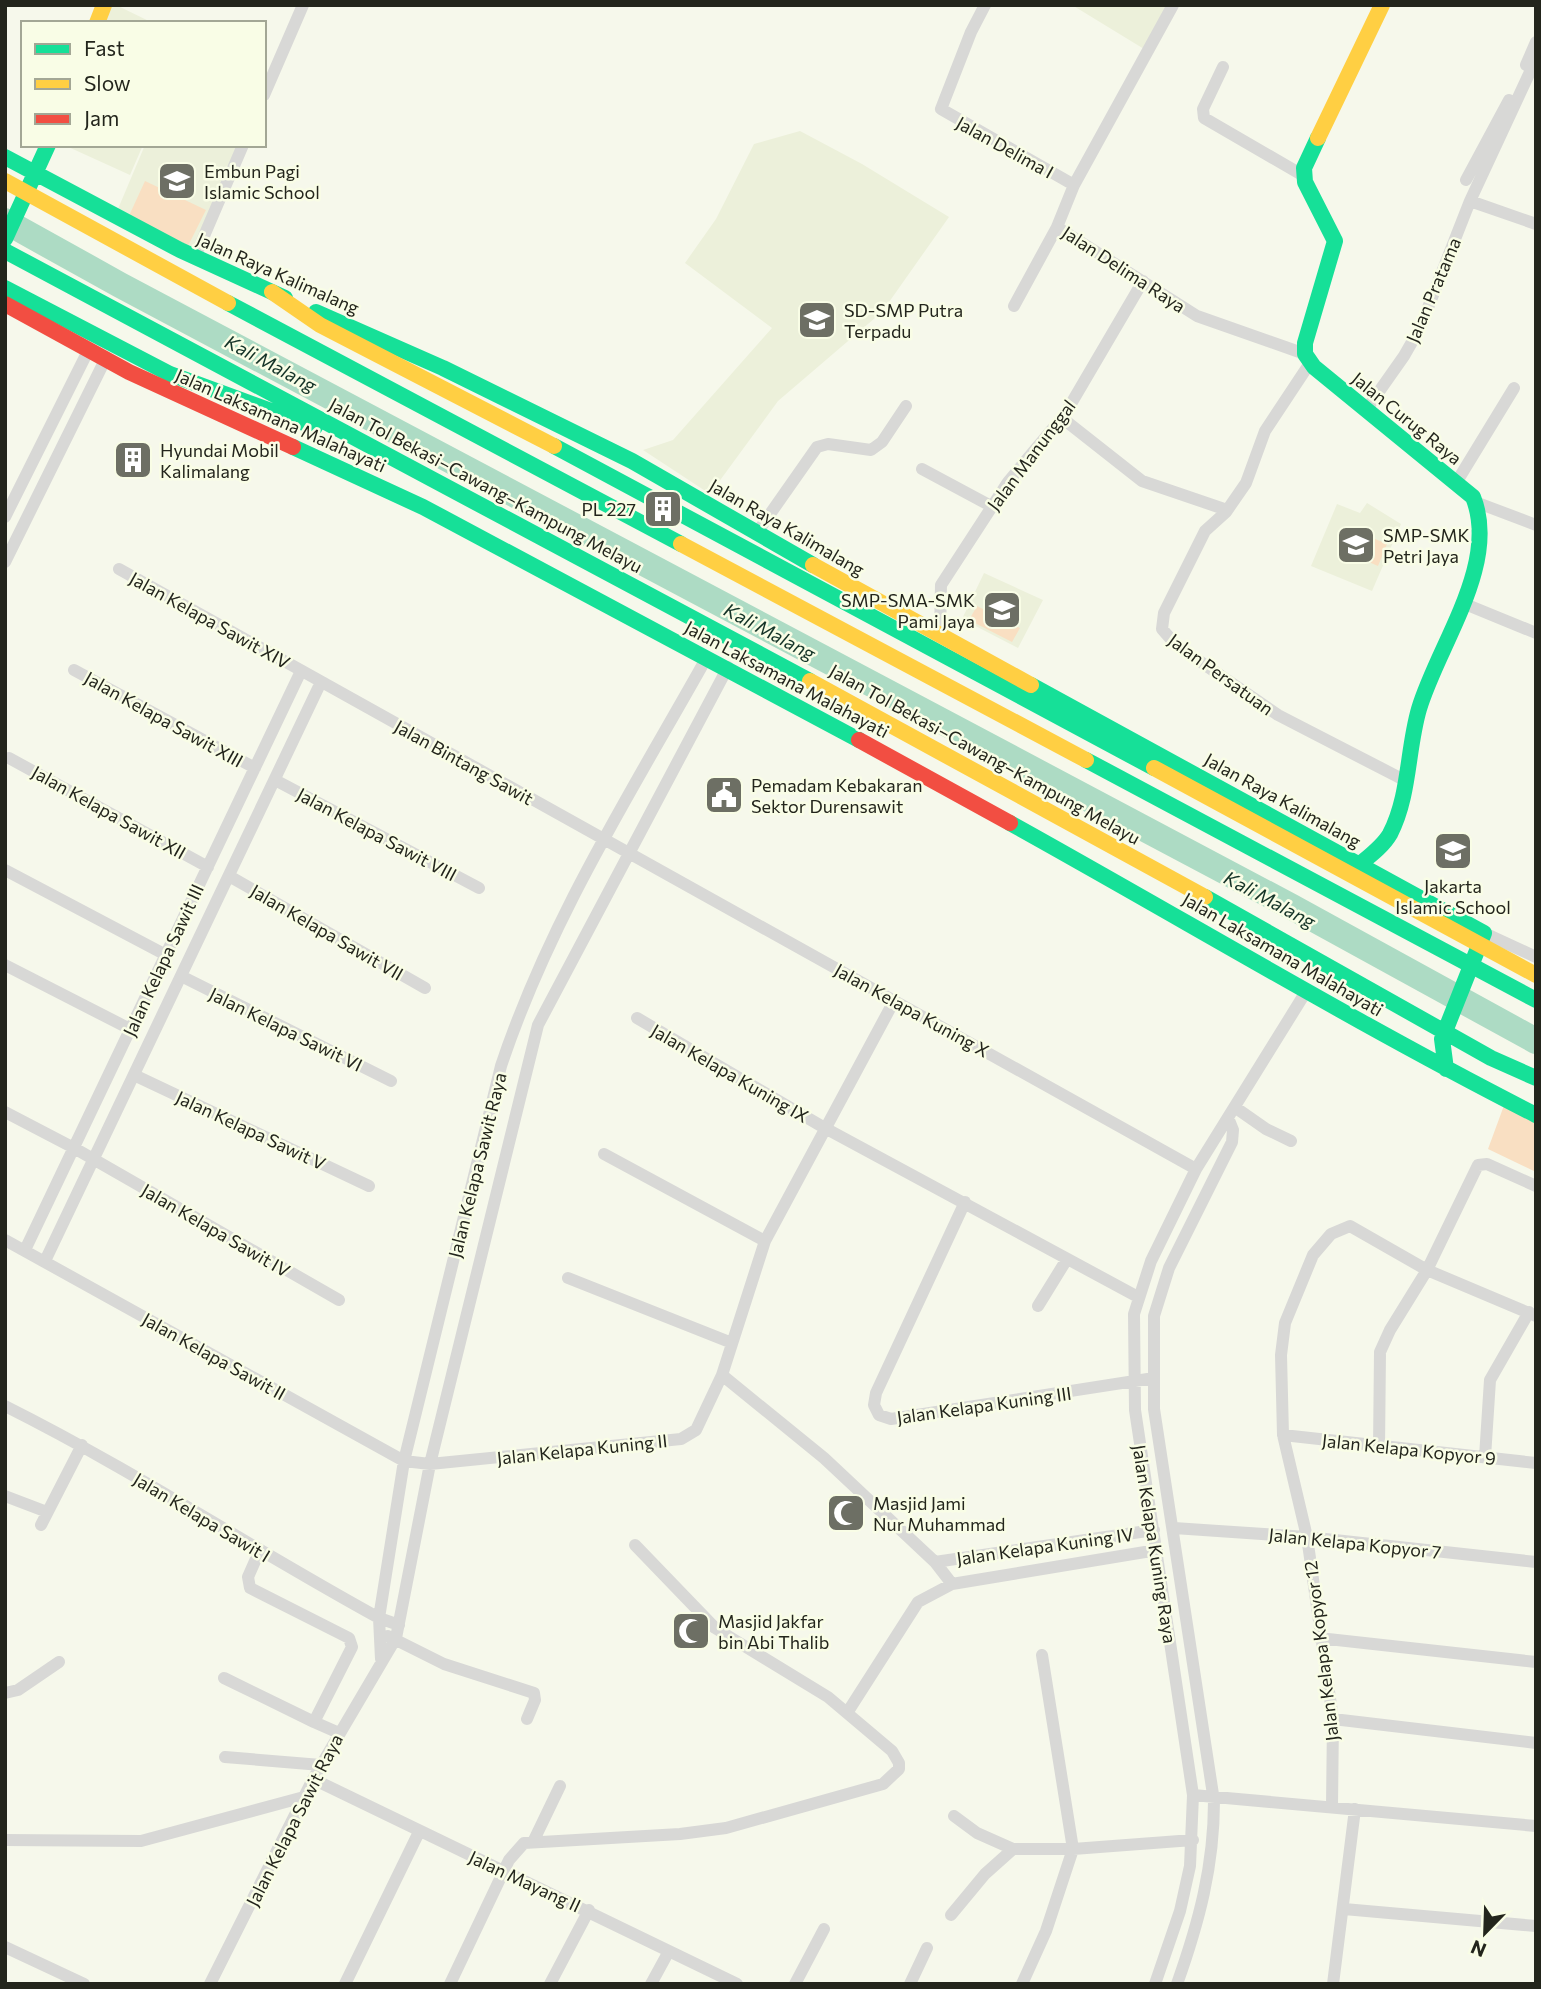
<svg xmlns="http://www.w3.org/2000/svg" width="1541" height="1989" font-family="Commissioner,sans-serif">
<style>
.built{fill:#ecf0da}
.green{fill:#f9dfc2}
.lines{fill:none;stroke-linecap:round;stroke-linejoin:round}
.river{stroke:#addbc4;stroke-width:26}
.street{stroke:#d8d8d6;stroke-width:12}
.fast{stroke:#16e098;stroke-width:16}
.slow{stroke:#ffcf43;stroke-width:16}
.jam{stroke:#f24e42;stroke-width:16}
.labels{text-anchor:middle;dominant-baseline:central;stroke-width:5;stroke-linejoin:round;paint-order:stroke}
.street-label{font-size:18px;fill:#23251c;stroke:#f9fde6}
.poi-label{font-size:18px;fill:#23251c;stroke:#f9fde6;text-anchor:start}
.water-label{font-size:19px;font-style:italic;fill:#143327;stroke:#f9fde6}
</style>
<rect width="100%" height="100%" fill="#f6f8eb"/>
<path class="built" d="M 106,5 L 116,5 L 153,23 L 99,23 Z
M 1072,5 L 1168,5 L 1144,49 Z
M 800,131 L 862,164 L 949,217 L 882,312 L 778,401 L 710,494 L 643,450 L 673,440 L 772,328 L 685,263 L 716,219 L 754,144 Z
M 64,145 L 143,145 L 130,175 Z
M 145,145 L 241,145 L 191,254 L 115,216 Z
M 1367,503 L 1401,524 L 1372,591 L 1311,566 L 1337,504 L 1360,513 Z
M 984,573 L 1043,600 L 1018,648 L 962,619 Z"/>
<path class="green" d="M 145,181 L 206,210 L 188,246 L 128,218 Z
M 1356,531 L 1387,544 L 1378,566 L 1346,552 Z
M 977,606 L 1020,628 L 1012,642 L 969,620 Z
M 1506,1100 L 1536,1114 L 1536,1172 L 1488,1149 Z"/>
<g class="lines">
<path class="river" d="M 5,221 L 120,285 L 1292,907 L 1536,1041"/>
<path class="street" d="M 985,5 L 971,32 L 941,109 L 1074,185
M 1173,5 L 1074,185 L 1057,227 L 1197,316 L 1305,354
M 1526,65 L 1536,42
M 1223,67 L 1203,109 L 1204,118 L 1304,176
M 264,95 L 303,5
M 1466,180 L 1509,100
M 1470,201 L 1536,224
M 195,257 L 243,145
M 1014,306 L 1057,227
M 1310,363 L 1265,431 L 1246,483 L 1226,512 L 1205,531 L 1164,613 L 1162,629 L 1176,645 L 1278,715 L 1406,781
M 1366,410 L 1404,356 L 1420,328 L 1470,201 L 1536,59
M 1062,418 L 1142,481 L 1227,510
M 922,469 L 991,506
M 1456,483 L 1514,388
M 1478,503 L 1536,525
M 5,517 L 88,351
M 756,534 L 817,447 L 828,444 L 871,450 L 882,442 L 906,406
M 5,562 L 105,360
M 119,569 L 1196,1169
M 1465,604 L 1536,633
M 940,634 L 941,585 L 1008,482 L 1065,414 L 1143,281
M 74,670 L 255,768
M 9,758 L 208,867
M 275,780 L 479,888
M 5,870 L 166,955
M 229,876 L 425,988
M 1484,933 L 1536,957
M 5,965 L 130,1029
M 181,976 L 391,1081
M 637,1018 L 823,1127 L 1138,1297
M 134,1075 L 369,1186
M 1236,1108 L 1266,1129 L 1291,1141
M 5,1112 L 74,1148 L 339,1300
M 604,1154 L 765,1241
M 965,1202 L 876,1393 L 874,1405 L 879,1415 L 891,1419 L 1154,1378
M 5,1240 L 404,1461 L 430,1464 L 681,1439 L 696,1430 L 722,1375 L 765,1241 L 894,1001
M 25,1250 L 301,671
M 45,1261 L 321,682
M 568,1278 L 732,1343
M 1038,1306 L 1067,1259
M 722,1375 L 824,1458 L 935,1562 L 952,1584
M 5,1406 C 133,1470 253,1549 379,1618 L 399,1625
M 1283,1435 L 1536,1463
M 1379,1448 L 1380,1352 L 1390,1330 L 1427,1270 L 1478,1165 L 1487,1164 L 1536,1186
M 1485,1457 L 1490,1380 L 1529,1312
M 5,1496 L 47,1512
M 41,1525 L 82,1445
M 1174,1528 L 1307,1537 L 1536,1562
M 935,1562 L 1154,1530
M 388,1636 L 444,1664 L 534,1693 L 535,1700 L 527,1719
M 1319,1638 L 1536,1662
M 381,1659 L 379,1618 L 404,1461 L 501,1066 C 550,919 632,791 707,657
M 224,1678 L 314,1722 L 352,1647 L 349,1638 L 250,1588 L 248,1577 L 259,1552
M 5,1693 L 18,1690 L 59,1662
M 847,1713 L 918,1602 L 952,1584 L 1157,1550
M 1333,1719 L 1536,1743
M 314,1722 L 339,1733
M 225,1757 L 321,1765
M 313,1779 L 737,1984
M 1193,1795 L 1536,1826
M 1332,1806 L 1333,1719 L 1307,1537 L 1283,1435 L 1281,1355 L 1285,1323 L 1313,1255 L 1331,1234 L 1350,1226 L 1427,1270 L 1536,1316
M 954,1816 L 977,1833 L 1013,1849 L 1073,1849 L 1193,1840
M 5,1840 L 141,1841 L 304,1797
M 534,1840 L 560,1786
M 1344,1909 L 1536,1926
M 951,1915 L 985,1874 L 1013,1849
M 5,1947 L 84,1984
M 210,1984 L 313,1779 L 396,1638 L 430,1464 L 538,1025 L 728,667
M 345,1984 L 419,1832
M 450,1984 L 509,1860 L 524,1843 L 680,1834 L 726,1828 L 883,1784 L 899,1769 L 899,1763 L 892,1751 L 828,1697 L 715,1628 L 635,1545
M 550,1984 L 589,1910
M 651,1984 L 669,1951
M 795,1984 L 824,1929
M 910,1984 L 927,1948
M 1022,1984 L 1046,1931 L 1073,1849 L 1042,1655
M 1155,1984 L 1180,1911 L 1190,1866 L 1193,1795 L 1135,1410 L 1134,1314 L 1151,1261 L 1196,1169 L 1307,990
M 1177,1984 C 1199,1922 1214,1866 1214,1801 L 1154,1409 L 1154,1316 L 1169,1268 L 1232,1142 L 1233,1130 L 1229,1120
M 1333,1984 L 1355,1809"/>
<path class="fast" d="M 1318,138 L 1304,168 L 1305,182 L 1335,241 L 1305,343 L 1305,354 L 1314,367 L 1473,497 C 1500,564 1438,645 1419,709 C 1407,750 1410,795 1390,834 C 1383,846 1371,855 1360,864
M 5,157 L 180,250 L 285,298
M 5,239 L 48,145
M 5,251 L 810,681
M 5,288 L 170,374 L 315,427
M 228,303 L 681,544
M 316,312 L 443,368 L 632,461 L 813,565
M 554,446 L 1154,768
M 293,447 L 423,507 L 859,740
M 1031,685 L 1484,933 L 1442,1039 L 1446,1069
M 1086,760 L 1536,1000
M 1010,823 C 1185,920 1357,1024 1536,1115
M 1205,897 L 1491,1058 L 1536,1078"/>
<path class="slow" d="M 97,23 L 104,5
M 1318,138 L 1382,5
M 5,181 L 228,303
M 272,292 L 320,325 L 554,446
M 681,544 L 1086,760
M 813,565 L 1031,685
M 810,681 L 1205,897
M 1154,768 L 1536,975"/>
<path class="jam" d="M 5,304 L 129,372 L 293,447
M 859,740 L 1010,823"/>
</g>
<defs>
<symbol id="school-square" viewBox="-11 -11 22 22"><rect x="-9" y="-9" width="18" height="18" rx="4" fill="#6d6f64" stroke="#f9fde6"/><path d="M0-5L7-2L0 1L-7-2ZM-4 1L0 2.5L4 1V4Q0 6-4 4Z" fill="#fff"/></symbol>
<symbol id="building-square" viewBox="-11 -11 22 22"><rect x="-9" y="-9" width="18" height="18" rx="4" fill="#6d6f64" stroke="#f9fde6"/><path d="M-4-6H4V6H1V3H-1V6H-4ZM-2.5-4.3h1.7v1.8h-1.7ZM.8-4.3h1.7v1.8H.8ZM-2.5-1h1.7V.8h-1.7ZM.8-1h1.7V.8H.8Z" fill="#fff"/></symbol>
<symbol id="civic-square" viewBox="-11 -11 22 22"><rect x="-9" y="-9" width="18" height="18" rx="4" fill="#6d6f64" stroke="#f9fde6"/><path d="M-.6-6.5H3V-4.5H.6V-3L4-1V1h2V6H-6V1h2V-1L-.6-3ZM-1.2 2.5V6h2.4V2.5Z" fill="#fff"/></symbol>
<symbol id="mosque-square" viewBox="-11 -11 22 22"><rect x="-9" y="-9" width="18" height="18" rx="4" fill="#6d6f64" stroke="#f9fde6"/><path d="M3.5-4.9A6 6 0 1 0 3.5 4.9A5 5 0 1 1 3.5-4.9Z" fill="#fff"/></symbol>
</defs>
<g fill-rule="evenodd">
<use href="#school-square" x="155" y="159" width="44" height="44"/>
<use href="#school-square" x="795" y="298" width="44" height="44"/>
<use href="#building-square" x="111" y="438" width="44" height="44"/>
<use href="#building-square" x="641" y="487" width="44" height="44"/>
<use href="#school-square" x="1334" y="523" width="44" height="44"/>
<use href="#school-square" x="980" y="588" width="44" height="44"/>
<use href="#civic-square" x="702" y="773" width="44" height="44"/>
<use href="#school-square" x="1431" y="829" width="44" height="44"/>
<use href="#mosque-square" x="824" y="1491" width="44" height="44"/>
<use href="#mosque-square" x="669" y="1609" width="44" height="44"/>
</g>
<g class="labels">
<g class="street-label">
<text transform="translate(1005 147) rotate(29)">Jalan Delima I</text>
<text transform="translate(1124 269) rotate(33)">Jalan Delima Raya</text>
<text transform="translate(278 273) rotate(24)">Jalan Raya Kalimalang</text>
<text transform="translate(1433 290) rotate(-67)">Jalan Pratama</text>
<text transform="translate(1407 418) rotate(39)">Jalan Curug Raya</text>
<text transform="translate(281 420) rotate(24)">Jalan Laksamana Malahayati</text>
<text transform="translate(1031 455) rotate(-53)">Jalan Manunggal</text>
<text transform="translate(486 485) rotate(28)">Jalan Tol Bekasi–Cawang–Kampung Melayu</text>
<text transform="translate(787 527) rotate(30)">Jalan Raya Kalimalang</text>
<text transform="translate(210 620) rotate(29)">Jalan Kelapa Sawit XIV</text>
<text transform="translate(1221 674) rotate(36)">Jalan Persatuan</text>
<text transform="translate(787 679) rotate(28)">Jalan Laksamana Malahayati</text>
<text transform="translate(164 719) rotate(29)">Jalan Kelapa Sawit XIII</text>
<text transform="translate(985 754) rotate(29)">Jalan Tol Bekasi–Cawang–Kampung Melayu</text>
<text transform="translate(464 762) rotate(29)">Jalan Bintang Sawit</text>
<text transform="translate(1283 800) rotate(29)">Jalan Raya Kalimalang</text>
<text transform="translate(109 812) rotate(29)">Jalan Kelapa Sawit XII</text>
<text transform="translate(377 834) rotate(28)">Jalan Kelapa Sawit VIII</text>
<text transform="translate(327 932) rotate(30)">Jalan Kelapa Sawit VII</text>
<text transform="translate(1283 954) rotate(30)">Jalan Laksamana Malahayati</text>
<text transform="translate(163 960) rotate(-65)">Jalan Kelapa Sawit III</text>
<text transform="translate(912 1010) rotate(29)">Jalan Kelapa Kuning X</text>
<text transform="translate(286 1029) rotate(26)">Jalan Kelapa Sawit VI</text>
<text transform="translate(730 1073) rotate(30)">Jalan Kelapa Kuning IX</text>
<text transform="translate(251 1130) rotate(25)">Jalan Kelapa Sawit V</text>
<text transform="translate(477 1165) rotate(-76)">Jalan Kelapa Sawit Raya</text>
<text transform="translate(216 1230) rotate(30)">Jalan Kelapa Sawit IV</text>
<text transform="translate(214 1356) rotate(29)">Jalan Kelapa Sawit II</text>
<text transform="translate(984 1405) rotate(-8)">Jalan Kelapa Kuning III</text>
<text transform="translate(582 1449) rotate(-6)">Jalan Kelapa Kuning II</text>
<text transform="translate(1409 1449) rotate(6)">Jalan Kelapa Kopyor 9</text>
<text transform="translate(202 1517) rotate(31)">Jalan Kelapa Sawit I</text>
<text transform="translate(1355 1543) rotate(6)">Jalan Kelapa Kopyor 7</text>
<text transform="translate(1155 1544) rotate(81)">Jalan Kelapa Kuning Raya</text>
<text transform="translate(1045 1546) rotate(-8)">Jalan Kelapa Kuning IV</text>
<text transform="translate(1321 1651) rotate(-97)">Jalan Kelapa Kopyor 12</text>
<text transform="translate(294 1820) rotate(-63)">Jalan Kelapa Sawit Raya</text>
<text transform="translate(525 1881) rotate(25)">Jalan Mayang II</text>
</g>
<g class="poi-label">
<text x="204" y="171">Embun Pagi<tspan x="204" dy="21">Islamic School</tspan></text>
<text x="844" y="310">SD-SMP Putra<tspan x="844" dy="21">Terpadu</tspan></text>
<text x="160" y="450">Hyundai Mobil<tspan x="160" dy="21">Kalimalang</tspan></text>
<text x="636" y="509" text-anchor="end">PL 227</text>
<text x="1383" y="535">SMP-SMK<tspan x="1383" dy="21">Petri Jaya</tspan></text>
<text x="975" y="600" text-anchor="end">SMP-SMA-SMK<tspan x="975" dy="21">Pami Jaya</tspan></text>
<text x="751" y="785">Pemadam Kebakaran<tspan x="751" dy="21">Sektor Durensawit</tspan></text>
<text x="1453" y="886" text-anchor="middle">Jakarta<tspan x="1453" dy="21">Islamic School</tspan></text>
<text x="873" y="1503">Masjid Jami<tspan x="873" dy="21">Nur Muhammad</tspan></text>
<text x="718" y="1621">Masjid Jakfar<tspan x="718" dy="21">bin Abi Thalib</tspan></text>
</g>
<g class="water-label">
<text transform="translate(271 363) rotate(28)">Kali Malang</text>
<text transform="translate(770 631) rotate(28)">Kali Malang</text>
<text transform="translate(1270 899) rotate(28)">Kali Malang</text>
</g>
</g>
<rect width="1541" height="1989" fill="none" stroke="#23251c" stroke-width="14"/>
<rect x="21" y="21" width="245" height="126" fill="#f9fde6" stroke="#a3a795" stroke-width="2"/>
<rect x="35" y="44" width="35" height="10" fill="#16e098" stroke="#a3a795" stroke-width="2"/>
<text x="84" y="56" font-size="21" fill="#23251c">Fast</text>
<rect x="35" y="79" width="35" height="10" fill="#ffcf43" stroke="#a3a795" stroke-width="2"/>
<text x="84" y="91" font-size="21" fill="#23251c">Slow</text>
<rect x="35" y="114" width="35" height="10" fill="#f24e42" stroke="#a3a795" stroke-width="2"/>
<text x="84" y="126" font-size="21" fill="#23251c">Jam</text>
<g transform="translate(1485 1933) rotate(203)" stroke="#f9fde6" stroke-width="5" paint-order="stroke">
<path d="M0-5L12 26L0 18L-12 26Z" fill="#23251c"/>
<text y="-10" font-size="19" font-weight="bold" text-anchor="middle" fill="#23251c">N</text>
</g>
</svg>
